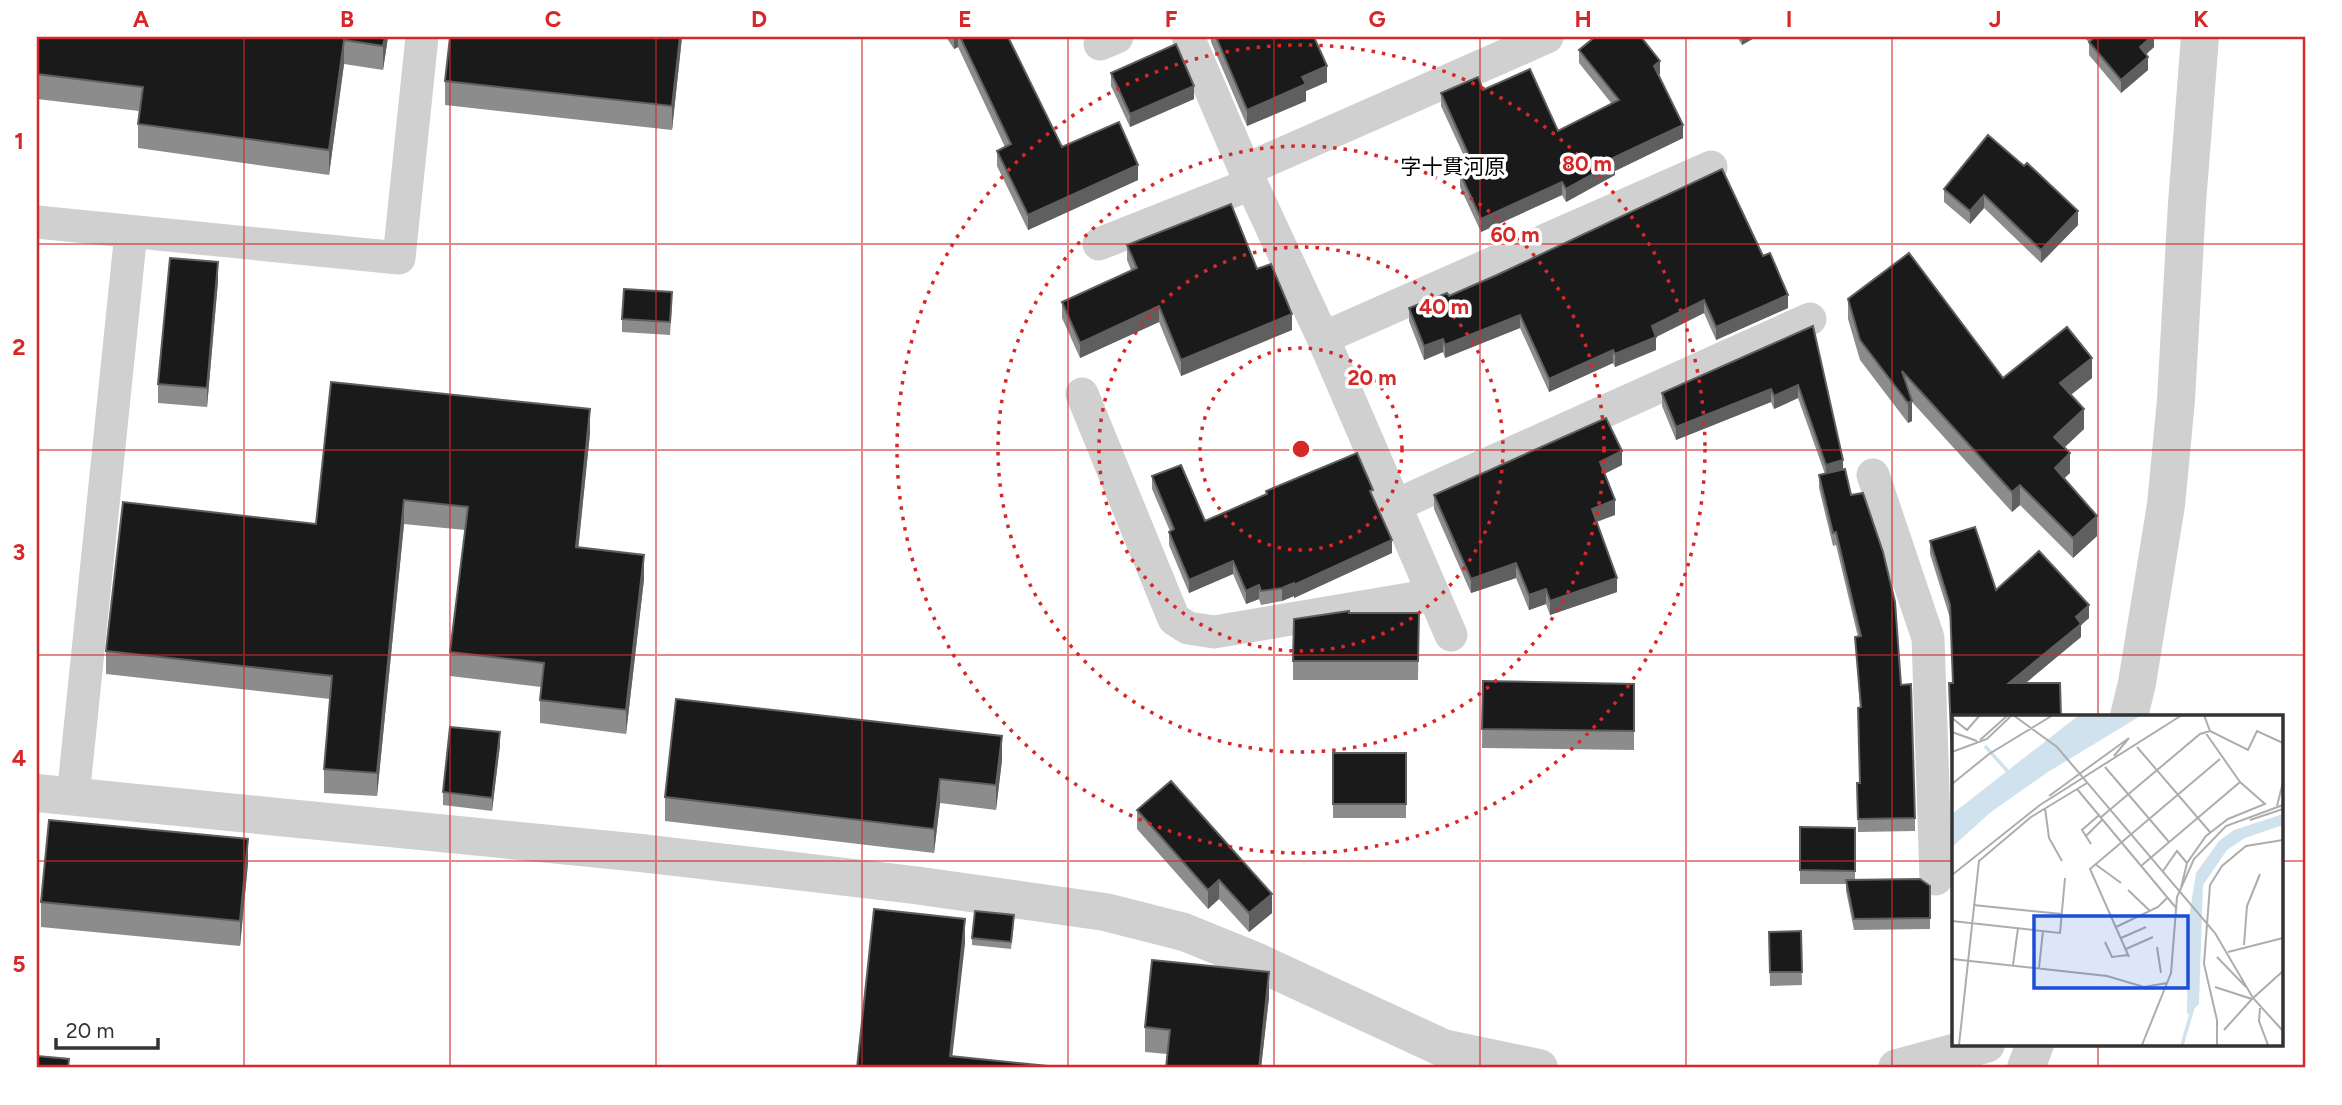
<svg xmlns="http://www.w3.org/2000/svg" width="2342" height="1105" font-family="Figtree,'Noto Sans JP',sans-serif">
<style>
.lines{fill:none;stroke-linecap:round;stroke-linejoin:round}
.minor{stroke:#d0d0d0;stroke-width:33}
.tertiary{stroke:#d0d0d0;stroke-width:38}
.wall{fill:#8c8c8c}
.shaded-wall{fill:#5f5f5f}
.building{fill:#1a1a1a;stroke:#5f5f5f;stroke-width:2}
.grid{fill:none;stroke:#d62828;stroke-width:2;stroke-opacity:0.55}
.ring{fill:none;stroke:#d62828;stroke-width:3.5;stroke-dasharray:3.5 7}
.labels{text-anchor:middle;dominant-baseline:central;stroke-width:7;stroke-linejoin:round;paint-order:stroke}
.quarter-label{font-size:21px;fill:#000;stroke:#fff}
.inset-river{fill:none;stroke:#cfe2ee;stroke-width:3.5}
.inset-road{fill:none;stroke:#adadad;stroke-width:2}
.view{fill:#1d4ed8;fill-opacity:0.15;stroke:#1d4ed8;stroke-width:3.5}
.inset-edge{fill:none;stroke:#333;stroke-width:3.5}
.centre{fill:#d62828;stroke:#fff;stroke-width:3.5}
.ring-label{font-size:21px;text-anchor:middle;font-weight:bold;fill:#d62828;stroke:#fff;stroke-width:7;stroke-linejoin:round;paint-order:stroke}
.neatline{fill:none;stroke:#d62828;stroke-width:2.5}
.grid-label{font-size:23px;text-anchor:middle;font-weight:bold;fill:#d62828}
</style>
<rect width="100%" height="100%" fill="#fff"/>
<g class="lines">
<path class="minor" d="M 1188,37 L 1245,170 L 1323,338 L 1451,635
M 1100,44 L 1117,37
M 1245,170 L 1547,37
M 37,222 L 399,258 L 422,37
M 1099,244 L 1251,184
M 1323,338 L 1711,167
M 1082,394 L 1174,619 L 1188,628 L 1214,632 L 1433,595
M 1873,475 L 1928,638 L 1936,879
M 1394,506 L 1810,319
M 73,797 L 131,232"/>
<path class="tertiary" d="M 2129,716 L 2137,683 L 2166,505 L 2176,400 L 2187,203 L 2200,37
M 37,793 L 641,853 L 914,885 L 1105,912 L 1184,932 L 1253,960 L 1443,1048 L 1539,1068
M 1897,1068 L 1986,1044
M 2026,1068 L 2035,1044"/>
</g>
<path class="wall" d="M 37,37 L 388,37 L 383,70 L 344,64 L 329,175 L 138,148 L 138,124 L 139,111 L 37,99 Z
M 450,37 L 682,37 L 672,130 L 445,105 L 445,81 Z
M 946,37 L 1010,37 L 1008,38 L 1062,147 L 1138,180 L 1028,230 L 997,166 L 997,151 L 1005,147 L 958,47 L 954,49 Z
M 1211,37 L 1314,37 L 1327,82 L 1306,91 L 1306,101 L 1247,126 L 1211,42 Z
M 1737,37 L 1756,37 L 1742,45 Z
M 2083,37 L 2154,37 L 2154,47 L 2146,54 L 2148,70 L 2121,93 L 2089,55 L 2089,42 Z
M 1579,50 L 1660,74 L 1659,75 L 1683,138 L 1615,171 L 1615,175 L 1566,202 L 1562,195 L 1481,232 L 1460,187 L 1460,173 L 1470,169 L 1441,106 L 1441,93 L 1483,90 L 1558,131 L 1612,104 L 1579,63 Z
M 1111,73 L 1194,99 L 1130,127 L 1111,86 Z
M 1988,135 L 2078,225 L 2041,263 L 1984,208 L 1970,224 L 1944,202 L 1944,189 Z
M 1127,245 L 1257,269 L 1292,330 L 1181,376 L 1159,322 L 1080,358 L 1062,318 L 1062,302 L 1131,270 L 1127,260 Z
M 1497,275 L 1788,308 L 1716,340 L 1704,313 L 1656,337 L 1656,350 L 1615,367 L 1613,363 L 1549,392 L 1520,328 L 1445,358 L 1443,352 L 1424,360 L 1409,321 L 1409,308 L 1449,296 Z
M 218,281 L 207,407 L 158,403 L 158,384 Z
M 1848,299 L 2003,378 L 2092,378 L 2071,395 L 2084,429 L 2064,448 L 2070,473 L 2064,478 L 2097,536 L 2073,558 L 2020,505 L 2012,512 L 1912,402 L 1912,421 L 1908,423 L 1860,360 L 1848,319 Z
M 672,305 L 670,335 L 622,332 L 622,319 Z
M 1813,326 L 1843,470 L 1851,495 L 1901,685 L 1915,818 L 1915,831 L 1858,832 L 1857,783 L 1860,783 L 1860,707 L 1855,637 L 1858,637 L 1836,545 L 1833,546 L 1819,488 L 1819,475 L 1825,474 L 1798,398 L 1774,409 L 1771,402 L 1676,440 L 1662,406 L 1662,393 Z
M 590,433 L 578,548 L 644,579 L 626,734 L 540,723 L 540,700 L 541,687 L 450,676 L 450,652 L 465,530 L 404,524 L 377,796 L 324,793 L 324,769 L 330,699 L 106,674 L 106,651 L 316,524 Z
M 1622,465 L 1604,474 L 1615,515 L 1597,522 L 1617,592 L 1550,615 L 1546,604 L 1529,610 L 1516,578 L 1471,593 L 1434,509 L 1434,495 Z
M 1152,476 L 1205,521 L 1266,494 L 1266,491 L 1373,497 L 1392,553 L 1294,598 L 1294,596 L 1282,601 L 1261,605 L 1259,599 L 1246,604 L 1233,574 L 1189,593 L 1169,545 L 1169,532 L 1170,531 L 1152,489 Z
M 1930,541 L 1996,590 L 2089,618 L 2081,625 L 2081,637 L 2025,683 L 1953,683 L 1950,618 L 1930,554 Z
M 1349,613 L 1419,613 L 1418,680 L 1293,680 L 1293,661 Z
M 1483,681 L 1634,684 L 1634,750 L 1482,748 Z
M 500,745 L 492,811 L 443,805 L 443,792 Z
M 1333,753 L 1406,753 L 1406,818 L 1333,818 Z
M 1002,760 L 996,810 L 940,803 L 934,853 L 665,821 L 665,797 Z
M 1137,810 L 1272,913 L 1249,932 L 1219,899 L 1208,909 L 1137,829 Z
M 1800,827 L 1855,828 L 1855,879 L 1930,886 L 1930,929 L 1854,930 L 1846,891 L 1846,884 L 1800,884 Z
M 248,863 L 240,946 L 41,927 L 41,902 Z
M 1014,922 L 1011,949 L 972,945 L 972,938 Z
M 1801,931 L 1802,985 L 1770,986 L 1769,932 Z
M 1269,997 L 1261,1068 L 1166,1068 L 1167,1054 L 1145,1052 L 1145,1027 Z"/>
<path class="shaded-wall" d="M 385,37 L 388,37 L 383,70 L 383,46 Z
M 680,37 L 682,37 L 672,130 L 672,106 Z
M 954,37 L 958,37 L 958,47 L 954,49 Z
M 1742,37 L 1756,37 L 1742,45 Z
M 2151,37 L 2154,37 L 2154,47 L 2140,60 L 2140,47 Z
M 344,40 L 344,64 L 329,175 L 329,150 Z
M 2148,57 L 2148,70 L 2121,93 L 2121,80 Z
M 1660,61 L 1660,74 L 1654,79 L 1654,66 Z
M 1327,66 L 1327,82 L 1306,91 L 1306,101 L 1247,126 L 1247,110 L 1302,77 Z
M 1194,86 L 1194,99 L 1130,127 L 1130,114 Z
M 1683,125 L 1683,138 L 1615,171 L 1615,175 L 1566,202 L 1566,189 L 1613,158 Z
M 1138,165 L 1138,180 L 1028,230 L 1028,215 Z
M 1562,182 L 1562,195 L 1481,232 L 1481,219 Z
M 1984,195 L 1984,208 L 1970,224 L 1970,211 Z
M 2078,211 L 2078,225 L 2041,263 L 2041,250 Z
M 218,262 L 218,281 L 207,407 L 207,388 Z
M 1788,295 L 1788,308 L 1716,340 L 1716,327 Z
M 1704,300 L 1704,313 L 1656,337 L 1656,350 L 1615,367 L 1615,354 L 1652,326 Z
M 1159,306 L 1159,322 L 1080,358 L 1080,343 Z
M 1292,314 L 1292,330 L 1181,376 L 1181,360 Z
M 1520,315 L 1520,328 L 1445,358 L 1445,345 Z
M 1443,339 L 1443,352 L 1424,360 L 1424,346 Z
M 1613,350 L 1613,363 L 1549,392 L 1549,379 Z
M 2092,358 L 2092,378 L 2060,403 L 2060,383 Z
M 1798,385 L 1798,398 L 1774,409 L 1774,396 Z
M 1771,389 L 1771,402 L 1676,440 L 1676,427 Z
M 1912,401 L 1912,421 L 1908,423 L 1908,403 Z
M 590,409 L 590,433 L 576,571 L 576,547 Z
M 2084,409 L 2084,429 L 2054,457 L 2054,437 Z
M 1622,451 L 1622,465 L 1600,476 L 1600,462 Z
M 2070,453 L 2070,473 L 2055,487 L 2055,468 Z
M 1843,460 L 1843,473 L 1826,478 L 1826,465 Z
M 2020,485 L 2020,505 L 2012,512 L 2012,492 Z
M 404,500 L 404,524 L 377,796 L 377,773 Z
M 1615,500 L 1615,515 L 1592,523 L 1592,509 Z
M 2097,516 L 2097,536 L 2073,558 L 2073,538 Z
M 1392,540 L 1392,553 L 1294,598 L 1294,596 L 1282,601 L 1282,588 Z
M 644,555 L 644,579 L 626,734 L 626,710 Z
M 1233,561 L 1233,574 L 1189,593 L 1189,580 Z
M 1516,563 L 1516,578 L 1471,593 L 1471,579 Z
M 1617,578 L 1617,592 L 1550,615 L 1550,601 Z
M 1259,585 L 1259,599 L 1246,604 L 1246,591 Z
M 1546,589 L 1546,604 L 1529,610 L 1529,595 Z
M 2089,605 L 2089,618 L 2081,625 L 2081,637 L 2009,697 L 2009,683 Z
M 500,732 L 500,745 L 492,811 L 492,798 Z
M 1002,736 L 1002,760 L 996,810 L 996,785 Z
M 940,779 L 940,803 L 934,853 L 934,829 Z
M 248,839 L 248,863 L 240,946 L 240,921 Z
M 1219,880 L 1219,899 L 1208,909 L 1208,890 Z
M 1272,894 L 1272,913 L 1249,932 L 1249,913 Z
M 965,919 L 965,944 L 951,1068 L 950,1056 Z
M 1269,972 L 1269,997 L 1261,1068 L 1259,1068 Z"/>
<path class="building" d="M 37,37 L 385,37 L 383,46 L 344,40 L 329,150 L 138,124 L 143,87 L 37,74 Z
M 450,37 L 680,37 L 672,106 L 445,81 Z
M 960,37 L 1008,37 L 1062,147 L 1119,122 L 1138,165 L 1028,215 L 997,151 L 1011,144 Z
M 1216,37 L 1314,37 L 1327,66 L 1302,77 L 1306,84 L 1247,110 Z
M 1595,37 L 1641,37 L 1660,61 L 1654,66 L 1683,125 L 1613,158 L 1615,162 L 1566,189 L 1562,182 L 1481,219 L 1460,173 L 1474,167 L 1441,93 L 1478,77 L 1483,90 L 1530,69 L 1558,131 L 1619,100 L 1579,50 Z
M 2095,37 L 2151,37 L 2140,47 L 2148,57 L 2121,80 L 2089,42 Z
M 1176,44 L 1194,86 L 1130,114 L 1111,73 Z
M 1988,135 L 2024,166 L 2027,163 L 2078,211 L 2041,250 L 1984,195 L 1970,211 L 1944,189 Z
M 1722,169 L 1763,256 L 1770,253 L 1788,295 L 1716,327 L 1704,300 L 1652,326 L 1656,337 L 1615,354 L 1613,350 L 1549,379 L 1520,315 L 1445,345 L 1443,339 L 1424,346 L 1409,308 L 1447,293 L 1449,296 L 1497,275 Z
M 1231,204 L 1257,269 L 1271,264 L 1292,314 L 1181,360 L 1159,306 L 1080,343 L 1062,302 L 1137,268 L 1127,245 Z
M 1909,253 L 2003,378 L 2067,327 L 2092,358 L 2060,383 L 2084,409 L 2054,437 L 2070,453 L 2055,468 L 2097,516 L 2073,538 L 2020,485 L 2012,492 L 1902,371 L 1912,401 L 1908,403 L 1860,340 L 1848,299 Z
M 170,258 L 218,262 L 207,388 L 158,384 Z
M 624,289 L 672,292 L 670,322 L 622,319 Z
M 1813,326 L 1843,460 L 1826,465 L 1798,385 L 1774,396 L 1771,389 L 1676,427 L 1662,393 Z
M 331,382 L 590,409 L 576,547 L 644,555 L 626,710 L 540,700 L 544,663 L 450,652 L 468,507 L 404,500 L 377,773 L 324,769 L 332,676 L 106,651 L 123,502 L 316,524 Z
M 1606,418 L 1622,451 L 1600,462 L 1615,500 L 1592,509 L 1617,578 L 1550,601 L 1546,589 L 1529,595 L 1516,563 L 1471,579 L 1434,495 Z
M 1357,453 L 1373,490 L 1370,491 L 1392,540 L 1294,585 L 1294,583 L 1282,588 L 1261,591 L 1259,585 L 1246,591 L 1233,561 L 1189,580 L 1169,532 L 1174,529 L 1152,476 L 1181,465 L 1205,521 L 1267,494 L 1266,491 Z
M 1845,469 L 1851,495 L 1863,493 L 1883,552 L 1895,602 L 1901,685 L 1911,684 L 1915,818 L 1858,819 L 1857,783 L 1860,783 L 1858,708 L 1861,707 L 1855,637 L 1861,636 L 1836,532 L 1833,533 L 1819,475 Z
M 1975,527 L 1996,590 L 2039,551 L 2089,605 L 2076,617 L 2081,624 L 2009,683 L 2060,683 L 2061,717 L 1954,717 L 1954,812 L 1949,683 L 1953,683 L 1950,605 L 1930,541 Z
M 1349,611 L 1349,613 L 1419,613 L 1418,661 L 1293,661 L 1294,619 Z
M 1483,681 L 1634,684 L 1634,731 L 1482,729 Z
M 676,699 L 1002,736 L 996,785 L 940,779 L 934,829 L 665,797 Z
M 450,727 L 500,732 L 492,798 L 443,792 Z
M 1333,753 L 1406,753 L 1406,804 L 1333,804 Z
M 1171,781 L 1272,894 L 1249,913 L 1219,880 L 1208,890 L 1137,810 Z
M 49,820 L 248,839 L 240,921 L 41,902 Z
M 1800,827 L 1855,828 L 1855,871 L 1800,870 Z
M 1920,879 L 1930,886 L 1930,918 L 1854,919 L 1846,880 Z
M 874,909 L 965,919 L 950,1056 L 1057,1067 L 1057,1068 L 857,1068 Z
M 975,911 L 1014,915 L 1011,942 L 972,938 Z
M 1801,931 L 1802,972 L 1770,972 L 1769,932 Z
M 1152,960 L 1269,972 L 1259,1068 L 1166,1068 L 1170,1030 L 1145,1027 Z
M 37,1056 L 69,1059 L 68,1068 L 37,1068 Z"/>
<path class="grid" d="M 244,37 L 244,1068M 450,37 L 450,1068M 656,37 L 656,1068M 862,37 L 862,1068M 1068,37 L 1068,1068M 1274,37 L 1274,1068M 1480,37 L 1480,1068M 1686,37 L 1686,1068M 1892,37 L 1892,1068M 2098,37 L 2098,716M 37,244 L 2305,244M 37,450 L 2305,450M 37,655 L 2305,655M 37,861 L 1954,861M 2281,861 L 2305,861M 2098,1044 L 2098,1068"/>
<g class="ring">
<circle cx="1301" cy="449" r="101"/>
<circle cx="1301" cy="449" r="202"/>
<circle cx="1301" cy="449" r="303"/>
<circle cx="1301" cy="449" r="404"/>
</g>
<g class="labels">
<g class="quarter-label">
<text x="1453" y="166">字十貫河原</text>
</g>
</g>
<g transform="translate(1952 715)">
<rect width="331" height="331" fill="#fff"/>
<path d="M 127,0 L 190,0 L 96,57 L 39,97 L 0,132 L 0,99 ZM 331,99 L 331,110 L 293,123 L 275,135 L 251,170 L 247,289 L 235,300 L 236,209 L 244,158 L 267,126 L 282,115 Z" fill="#cfe2ee"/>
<path class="inset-river" d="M 33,31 L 59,60M 230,330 L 242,289"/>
<path class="inset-road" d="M 61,0 L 105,32 L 263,218 L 301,283 L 331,316M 252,0 L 258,16 L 296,35 L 305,16 L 331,28M 0,3 L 15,15 L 28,0M 0,17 L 25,26M 28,25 L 56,0M 185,32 L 258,117M 0,37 L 35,24 L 60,0M 153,52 L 217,127M 0,69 L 37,39 L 101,0M 125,74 L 225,194M 97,81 L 177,23 L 162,41M 325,91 L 331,67M 93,93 L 97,123 L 110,146M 148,103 L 248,19 L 258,16M 298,105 L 331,94M 134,121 L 150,105M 139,129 L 130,115 L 146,101M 143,149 L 169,168M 189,151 L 288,67 L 253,17M 211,156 L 225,136 L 235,148M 0,160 L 88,90 L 230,0M 229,173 L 235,148 L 254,121 L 276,104 L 313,89 L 288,67M 176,175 L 198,196M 21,190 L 110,199M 0,206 L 108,218 L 113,163M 164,212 L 206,192 L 216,182M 169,223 L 194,212M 153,227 L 160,242 L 176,240M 292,230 L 295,191 L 308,159M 205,232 L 209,258M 174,234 L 201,222M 276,237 L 331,223M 177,242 L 138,154 L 268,44M 265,242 L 294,272M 0,244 L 155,261 L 192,272 L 215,268M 61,250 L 66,213M 87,253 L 91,216M 263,272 L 300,284 L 331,256M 308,293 L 307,306 L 316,330M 272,315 L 300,284M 7,330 L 27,146 L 79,102 L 135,68M 190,330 L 219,258 L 225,182 L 242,144 L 274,111 L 331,90M 265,330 L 265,305 L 252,249 L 258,170 L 270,151 L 294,131 L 331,125"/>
<path class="view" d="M 82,201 L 236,201 L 236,273 L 82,273 Z"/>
<rect width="331" height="331" class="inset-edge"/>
</g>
<circle cx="1301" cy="449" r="10" class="centre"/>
<g class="ring-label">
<text x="1587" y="171">80 m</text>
<text x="1515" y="242">60 m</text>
<text x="1444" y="314">40 m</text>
<text x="1372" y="385">20 m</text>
</g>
<rect width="2342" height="1105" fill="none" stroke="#ffffff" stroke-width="77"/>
<path d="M56 1038v10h102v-10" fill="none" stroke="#333333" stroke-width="3.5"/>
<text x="66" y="1038" font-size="21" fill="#333333" stroke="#ffffff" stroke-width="5" paint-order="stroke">20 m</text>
<rect x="38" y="38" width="2266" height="1028" class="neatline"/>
<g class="grid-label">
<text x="141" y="27">A</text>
<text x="347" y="27">B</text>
<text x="553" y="27">C</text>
<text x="759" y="27">D</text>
<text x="965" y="27">E</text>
<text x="1171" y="27">F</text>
<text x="1377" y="27">G</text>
<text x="1583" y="27">H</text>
<text x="1789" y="27">I</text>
<text x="1995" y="27">J</text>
<text x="2201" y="27">K</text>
<text x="19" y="149">1</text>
<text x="19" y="355">2</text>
<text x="19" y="560">3</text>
<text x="19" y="766">4</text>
<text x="19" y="972">5</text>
</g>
</svg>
